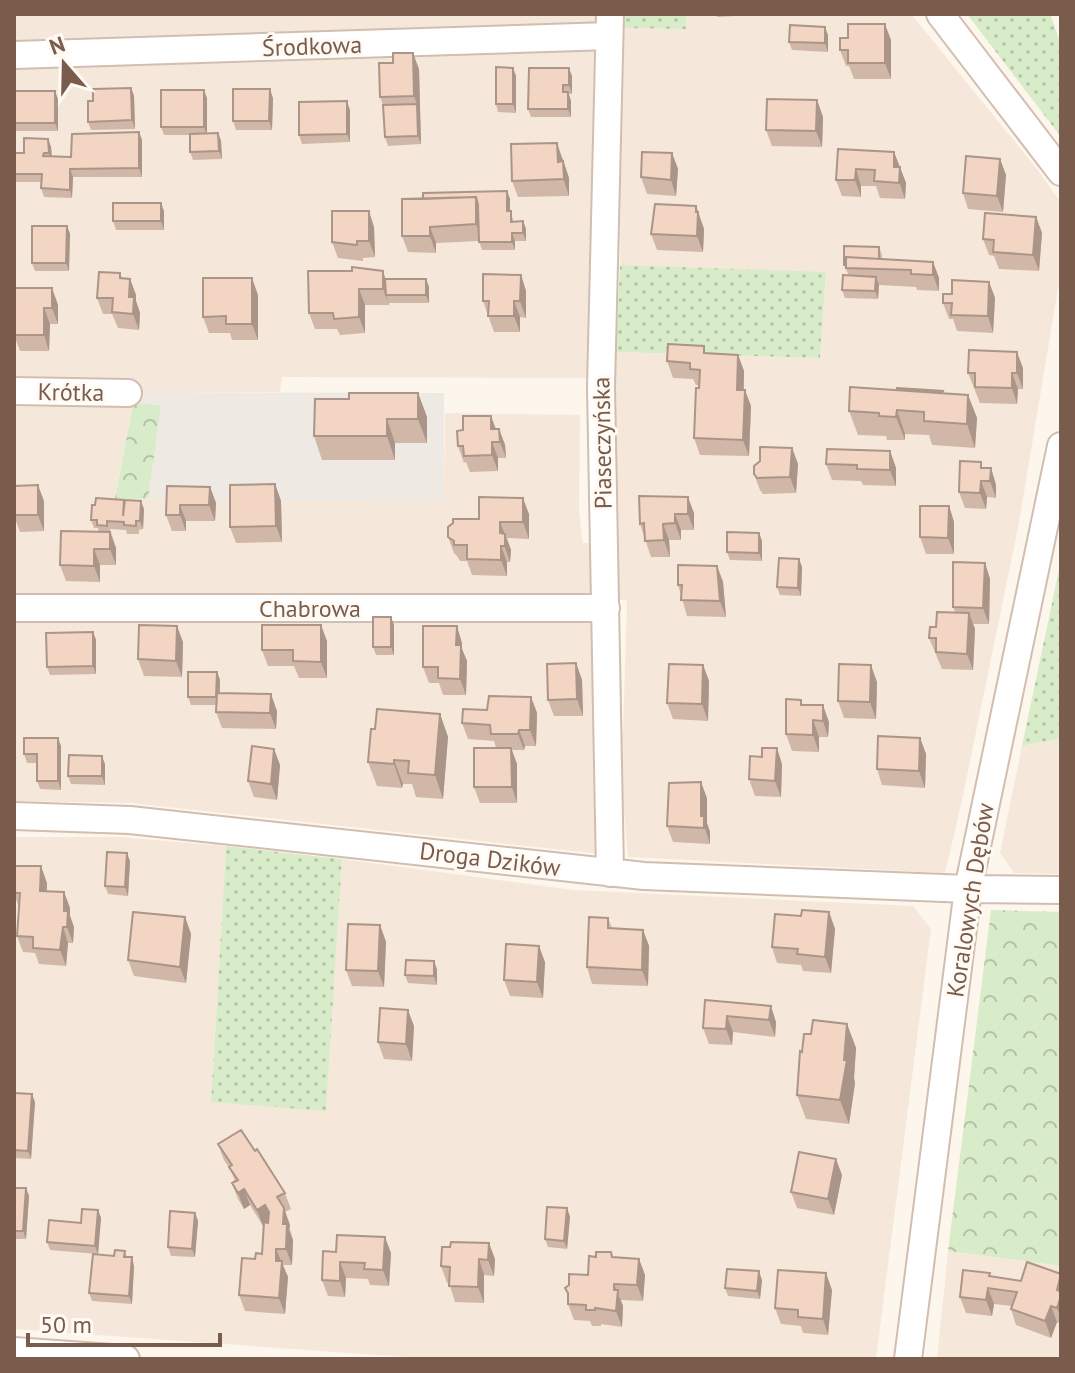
<svg xmlns="http://www.w3.org/2000/svg" width="1075" height="1373" font-family="'PT Sans',sans-serif">
<style>
.residential{fill:#f5e8da}
.industrial{fill:#efe9e4}
.grass{fill:url(#grass-dots)}
.forest{fill:url(#forest-crowns)}
.lines{fill:none;stroke-linecap:round;stroke-linejoin:round}
.street-casing{stroke:#d1beb0;stroke-width:30}
.street{stroke:#fff;stroke-width:26}
.wall{fill:#d1b7a8}
.shaded-wall{fill:#aa9588}
.building{fill:#f3d5c3;stroke:#aa9588;stroke-width:2}
.labels{text-anchor:middle;dominant-baseline:central;stroke-width:6;stroke-linejoin:round;paint-order:stroke}
.street-label{font-size:24px;fill:#7a5c4d;stroke:#fffaf3}
</style>
<defs>
<pattern id="grass-dots" width="8" height="8" patternUnits="userSpaceOnUse" patternTransform="scale(2)"><rect width="8" height="8" fill="#d8ecc9"/><path d="M2 2h.1M6 6h.1" fill="none" stroke="#b4c2a5" stroke-width="1.8" stroke-linecap="round"/></pattern>
<pattern id="forest-crowns" width="20" height="18" patternUnits="userSpaceOnUse" patternTransform="scale(2)"><rect width="20" height="18" fill="#d8ecc9"/><path d="M2 6a3 3 0 1 1 6 0M12 15a3 3 0 1 1 6 0" fill="none" stroke="#b4c2a5"/></pattern>
</defs>
<rect width="100%" height="100%" fill="#fdf6ec"/>
<path class="residential" d="M 14,14 L 597,14 L 596,21 L 587,29 L 14,43 Z
M 686,14 L 911,14 L 1037,169 L 1061,203 L 1061,271 L 1019,523 L 961,805 L 945,873 L 628,857 L 617,733 L 623,732 L 627,600 L 617,600 L 615,352 L 820,358 L 826,273 L 620,265 L 621,28 L 685,29 Z
M 596,47 L 591,378 L 282,377 L 280,392 L 139,392 L 140,384 L 14,382 L 14,66 Z
M 14,398 L 133,400 L 115,499 L 444,501 L 445,413 L 580,415 L 579,512 L 583,543 L 589,543 L 591,596 L 14,600 Z
M 14,613 L 597,615 L 600,854 L 130,803 L 14,801 Z
M 1061,738 L 1061,874 L 1014,873 L 1000,853 L 1022,746 Z
M 14,837 L 118,837 L 226,846 L 211,1101 L 326,1110 L 342,859 L 574,890 L 913,906 L 931,929 L 876,1359 L 433,1359 L 14,1329 Z
M 948,1251 L 1061,1266 L 1061,1359 L 937,1359 Z"/>
<path class="industrial" d="M 135,392 L 444,393 L 444,501 L 148,499 L 160,405 L 133,403 Z"/>
<path class="grass" d="M 622,14 L 686,14 L 686,29 L 621,28 Z
M 967,14 L 1052,14 L 1051,16 L 1061,45 L 1061,137 Z
M 620,265 L 826,272 L 820,358 L 616,352 Z
M 1061,560 L 1061,738 L 1022,746 Z
M 226,846 L 342,859 L 326,1111 L 211,1102 Z"/>
<path class="forest" d="M 133,403 L 161,405 L 148,499 L 115,499 Z
M 991,910 L 1061,912 L 1061,1266 L 948,1251 Z"/>
<g class="lines">
<defs>
<path id="street" d="M 940,14 L 1061,172
M 14,55 L 609,36
M 14,391 L 128,393
M 14,608 L 606,608
M 14,816 L 130,820 L 644,876 L 968,889 L 1061,890
M 610,873 L 601,387 L 610,14
M 14,1351 L 126,1359
M 908,1359 L 968,889 L 1061,446"/>
</defs>
<use href="#street" class="street-casing"/>
<use href="#street" class="street"/>
</g>
<path class="wall" d="M 716,14 L 735,14 L 735,16 L 717,17 Z
M 828,35 L 828,52 L 792,50 L 789,42 Z
M 891,40 L 891,79 L 854,79 L 849,66 L 846,66 L 840,50 Z
M 513,68 L 516,76 L 516,113 L 498,112 L 496,104 Z
M 419,69 L 421,144 L 388,146 L 385,137 L 383,105 L 380,97 Z
M 572,76 L 572,94 L 569,94 L 571,101 L 571,117 L 531,117 L 528,109 Z
M 131,88 L 134,96 L 135,129 L 91,130 L 88,122 Z
M 14,91 L 58,99 L 58,131 L 15,131 L 14,127 Z
M 207,98 L 207,133 L 218,133 L 221,141 L 222,159 L 193,160 L 190,152 L 190,135 L 164,135 L 161,127 Z
M 273,98 L 272,130 L 236,130 L 233,121 Z
M 817,100 L 823,117 L 822,147 L 772,146 L 766,130 Z
M 350,110 L 350,142 L 302,144 L 299,135 Z
M 139,132 L 142,140 L 142,177 L 73,177 L 72,198 L 44,197 L 41,188 L 42,182 L 14,182 L 14,153 L 24,153 L 48,139 L 51,147 L 52,157 L 71,157 Z
M 838,149 L 894,152 L 906,183 L 905,199 L 880,198 L 876,186 L 861,186 L 861,197 L 842,196 L 836,180 Z
M 672,153 L 678,169 L 676,196 L 647,194 L 641,177 Z
M 563,159 L 569,178 L 569,196 L 518,197 L 512,181 Z
M 1000,159 L 1006,175 L 1003,212 L 968,209 L 963,193 Z
M 507,191 L 510,199 L 510,211 L 514,222 L 523,221 L 526,229 L 526,241 L 515,241 L 515,250 L 482,250 L 479,241 L 436,243 L 436,253 L 408,252 L 402,236 L 423,199 Z
M 696,206 L 704,229 L 703,252 L 657,250 L 651,234 Z
M 164,211 L 164,230 L 116,230 L 113,221 Z
M 1036,217 L 1042,233 L 1039,271 L 999,269 L 994,256 L 989,255 L 983,239 Z
M 67,226 L 70,234 L 69,271 L 35,271 L 32,263 Z
M 374,227 L 375,257 L 363,258 L 363,261 L 338,258 L 332,242 Z
M 879,247 L 882,255 L 882,259 L 933,262 L 939,278 L 939,291 L 917,290 L 916,287 L 879,285 L 878,299 L 845,298 L 842,290 L 849,276 L 844,265 Z
M 383,271 L 385,279 L 426,279 L 429,287 L 429,303 L 389,303 L 389,305 L 365,305 L 365,333 L 340,335 L 337,329 L 315,329 L 309,313 Z
M 120,273 L 122,278 L 130,279 L 136,295 L 136,301 L 140,313 L 139,330 L 118,328 L 112,314 L 103,314 L 97,298 Z
M 521,275 L 526,291 L 526,318 L 520,317 L 520,332 L 494,332 L 483,301 Z
M 989,282 L 995,298 L 993,333 L 957,331 L 953,319 L 949,319 L 943,303 L 952,294 Z
M 52,288 L 58,305 L 58,324 L 50,324 L 49,351 L 20,351 L 14,335 Z
M 258,295 L 258,340 L 232,340 L 230,333 L 209,333 L 203,317 Z
M 707,353 L 738,355 L 744,371 L 744,390 L 751,406 L 749,456 L 700,455 L 694,438 L 699,385 L 696,385 L 693,379 L 673,378 L 667,361 Z
M 1023,368 L 1023,389 L 1018,389 L 1017,404 L 980,403 L 968,373 Z
M 418,393 L 427,417 L 427,443 L 395,443 L 395,460 L 322,460 L 314,436 L 349,399 Z
M 943,393 L 968,395 L 977,418 L 975,448 L 932,445 L 929,435 L 905,434 L 905,440 L 887,440 L 886,436 L 858,435 L 849,411 Z
M 499,429 L 505,445 L 506,458 L 498,458 L 498,471 L 470,472 L 466,462 L 464,463 L 458,446 L 463,430 Z
M 792,448 L 798,464 L 796,493 L 763,494 L 760,490 L 754,474 Z
M 890,451 L 896,468 L 896,486 L 863,485 L 861,481 L 832,480 L 826,464 Z
M 983,468 L 991,468 L 996,485 L 996,498 L 987,497 L 986,509 L 965,508 L 959,492 Z
M 275,484 L 281,501 L 282,542 L 236,543 L 230,527 Z
M 14,486 L 44,501 L 44,531 L 20,532 L 16,521 L 14,521 Z
M 210,487 L 216,503 L 215,521 L 186,521 L 186,531 L 172,531 L 166,515 Z
M 639,496 L 694,513 L 694,530 L 681,530 L 681,540 L 669,540 L 670,557 L 651,557 L 640,524 Z
M 125,503 L 144,509 L 143,529 L 139,530 L 139,534 L 127,534 L 126,530 L 110,529 L 116,548 L 116,565 L 100,565 L 100,582 L 66,581 L 60,565 L 99,532 L 98,528 L 94,528 L 91,520 Z
M 949,506 L 954,522 L 954,554 L 926,554 L 920,537 Z
M 529,514 L 529,539 L 507,538 L 511,550 L 510,562 L 507,562 L 507,576 L 472,575 L 467,561 L 460,561 L 457,556 L 454,553 L 448,537 L 479,519 Z
M 759,533 L 762,541 L 762,561 L 730,560 L 727,552 Z
M 799,559 L 802,567 L 801,596 L 780,595 L 777,587 Z
M 985,563 L 990,579 L 989,624 L 973,624 L 975,629 L 973,670 L 942,669 L 929,638 L 936,627 L 955,612 L 953,607 Z
M 717,566 L 723,582 L 726,617 L 687,616 L 678,585 Z
M 391,617 L 394,625 L 394,655 L 376,655 L 373,647 Z
M 93,632 L 96,640 L 96,674 L 50,675 L 47,667 Z
M 327,641 L 327,678 L 299,678 L 294,666 L 268,666 L 262,650 Z
M 183,642 L 182,677 L 144,676 L 138,659 Z
M 462,643 L 462,649 L 467,661 L 466,695 L 443,695 L 439,683 L 429,683 L 423,667 Z
M 576,663 L 582,680 L 583,716 L 554,716 L 548,700 Z
M 703,665 L 709,681 L 708,721 L 673,719 L 667,703 Z
M 217,672 L 220,680 L 220,693 L 277,711 L 276,729 L 222,728 L 216,712 L 216,705 L 191,705 L 188,697 Z
M 877,682 L 876,719 L 844,718 L 838,701 Z
M 531,697 L 537,713 L 536,746 L 525,746 L 524,750 L 512,750 L 517,764 L 517,803 L 480,803 L 474,787 L 496,748 L 494,741 L 468,739 L 462,723 L 487,710 Z
M 801,700 L 803,705 L 829,722 L 828,737 L 819,737 L 819,752 L 792,751 L 786,734 Z
M 440,714 L 448,737 L 443,799 L 416,797 L 412,784 L 403,784 L 402,788 L 377,786 L 368,762 L 375,729 Z
M 920,738 L 926,754 L 925,788 L 882,785 L 877,769 Z
M 61,746 L 61,790 L 40,789 L 37,781 L 37,763 L 27,763 L 24,754 Z
M 274,749 L 280,765 L 277,800 L 254,797 L 248,781 Z
M 105,764 L 105,785 L 71,784 L 68,776 Z
M 782,764 L 781,797 L 755,796 L 749,779 Z
M 707,798 L 707,823 L 710,832 L 710,844 L 673,842 L 667,826 Z
M 130,861 L 128,896 L 108,894 L 105,886 Z
M 15,866 L 47,883 L 47,891 L 64,892 L 70,908 L 70,916 L 74,927 L 73,943 L 68,943 L 66,966 L 39,964 L 35,953 L 23,952 L 17,936 L 19,907 L 14,894 Z
M 829,912 L 835,929 L 831,973 L 803,971 L 801,965 L 777,963 L 772,947 Z
M 185,917 L 191,934 L 186,983 L 134,976 L 128,960 Z
M 608,918 L 612,928 L 643,930 L 649,946 L 648,986 L 592,984 L 587,967 Z
M 380,925 L 386,942 L 384,987 L 352,986 L 346,970 Z
M 545,962 L 543,998 L 510,996 L 504,980 Z
M 437,969 L 437,985 L 408,983 L 405,975 Z
M 705,1000 L 776,1022 L 775,1037 L 733,1032 L 732,1045 L 709,1044 L 703,1028 Z
M 847,1024 L 856,1048 L 854,1078 L 855,1083 L 849,1124 L 806,1119 L 797,1095 L 802,1052 L 811,1034 Z
M 414,1026 L 412,1061 L 384,1059 L 378,1042 Z
M 14,1093 L 35,1102 L 31,1159 L 14,1158 Z
M 218,1144 L 255,1151 L 285,1193 L 291,1209 L 285,1212 L 293,1240 L 292,1265 L 283,1265 L 288,1277 L 285,1314 L 245,1311 L 239,1295 L 255,1259 L 262,1254 L 264,1226 L 263,1226 L 250,1205 L 244,1209 L 238,1199 L 232,1183 L 235,1181 L 230,1169 L 224,1160 Z
M 842,1175 L 834,1215 L 797,1208 L 791,1192 Z
M 14,1188 L 26,1188 L 29,1196 L 26,1239 L 14,1239 Z
M 567,1208 L 570,1217 L 567,1249 L 548,1247 L 545,1239 Z
M 98,1210 L 101,1218 L 98,1254 L 50,1250 L 47,1242 L 81,1223 Z
M 195,1213 L 198,1221 L 195,1257 L 171,1256 L 168,1247 Z
M 442,1247 L 495,1259 L 494,1276 L 484,1275 L 484,1303 L 455,1302 L 449,1283 L 447,1283 L 441,1266 Z
M 125,1251 L 127,1257 L 134,1266 L 132,1304 L 92,1301 L 89,1293 L 114,1256 Z
M 323,1251 L 391,1253 L 389,1286 L 370,1285 L 368,1279 L 346,1278 L 345,1297 L 328,1296 L 322,1280 Z
M 613,1258 L 639,1259 L 645,1275 L 643,1301 L 621,1300 L 623,1306 L 622,1327 L 601,1324 L 601,1326 L 592,1326 L 590,1321 L 574,1320 L 568,1304 L 568,1297 L 565,1288 Z
M 1061,1274 L 1061,1324 L 1057,1322 L 1051,1338 L 1016,1325 L 1011,1309 L 1012,1306 L 994,1304 L 992,1316 L 966,1313 L 960,1297 L 991,1276 L 1021,1281 Z
M 762,1280 L 760,1299 L 728,1296 L 725,1288 Z
M 832,1290 L 828,1335 L 803,1333 L 801,1326 L 781,1324 L 775,1308 Z"/>
<path class="shaded-wall" d="M 885,24 L 891,40 L 891,79 L 885,63 Z
M 825,27 L 828,35 L 828,52 L 825,43 Z
M 413,53 L 419,69 L 421,144 L 418,136 L 417,104 L 414,96 Z
M 513,68 L 516,76 L 516,113 L 513,104 Z
M 569,68 L 572,76 L 572,94 L 569,85 Z
M 131,88 L 134,96 L 135,129 L 132,120 Z
M 270,89 L 273,98 L 272,130 L 269,121 Z
M 204,90 L 207,98 L 207,135 L 204,127 Z
M 55,91 L 58,99 L 58,131 L 55,123 Z
M 568,92 L 571,101 L 571,117 L 568,109 Z
M 817,100 L 823,117 L 822,147 L 816,131 Z
M 347,101 L 350,110 L 350,142 L 347,134 Z
M 139,132 L 142,140 L 142,177 L 139,168 Z
M 218,133 L 221,141 L 222,159 L 219,151 Z
M 48,139 L 51,147 L 52,161 L 49,153 Z
M 557,143 L 569,178 L 569,196 L 558,162 Z
M 894,152 L 906,183 L 905,199 L 894,167 Z
M 672,153 L 678,169 L 676,196 L 671,180 Z
M 1000,159 L 1006,175 L 1003,212 L 997,196 Z
M 70,169 L 73,177 L 72,198 L 70,190 Z
M 856,169 L 861,186 L 861,197 L 855,180 Z
M 507,191 L 510,199 L 510,220 L 507,211 Z
M 476,197 L 481,214 L 482,241 L 476,224 Z
M 161,203 L 164,211 L 164,230 L 161,221 Z
M 696,206 L 704,229 L 703,252 L 697,236 Z
M 369,211 L 374,227 L 375,257 L 369,241 Z
M 1036,217 L 1042,233 L 1039,271 L 1033,255 Z
M 523,221 L 526,229 L 526,241 L 523,233 Z
M 67,226 L 70,234 L 69,271 L 66,263 Z
M 430,227 L 436,243 L 436,253 L 430,236 Z
M 512,233 L 515,241 L 515,250 L 512,242 Z
M 933,262 L 939,278 L 939,291 L 933,275 Z
M 383,271 L 388,287 L 386,295 L 389,305 L 383,289 Z
M 521,275 L 526,291 L 526,318 L 520,301 Z
M 876,277 L 879,285 L 878,299 L 875,291 Z
M 252,278 L 258,295 L 258,340 L 252,324 Z
M 130,279 L 136,295 L 136,301 L 140,313 L 139,330 L 133,314 L 129,297 Z
M 426,279 L 429,287 L 429,303 L 426,295 Z
M 989,282 L 995,298 L 993,333 L 988,316 Z
M 52,288 L 58,305 L 58,324 L 52,308 Z
M 359,289 L 365,305 L 365,333 L 359,317 Z
M 514,301 L 520,317 L 520,332 L 514,316 Z
M 44,308 L 50,324 L 49,351 L 44,335 Z
M 1017,352 L 1023,368 L 1023,389 L 1017,373 Z
M 738,355 L 744,371 L 743,406 L 737,390 Z
M 1012,373 L 1018,389 L 1017,404 L 1012,388 Z
M 745,390 L 751,406 L 749,456 L 743,440 Z
M 418,393 L 427,417 L 427,443 L 418,419 Z
M 968,395 L 977,418 L 975,448 L 967,424 Z
M 897,410 L 905,434 L 905,440 L 896,417 Z
M 491,416 L 497,432 L 491,429 Z
M 387,419 L 395,443 L 395,460 L 387,436 Z
M 499,429 L 505,445 L 506,458 L 500,442 Z
M 492,442 L 498,458 L 498,471 L 492,455 Z
M 792,448 L 798,464 L 796,493 L 790,477 Z
M 890,451 L 896,468 L 896,486 L 890,470 Z
M 991,468 L 996,485 L 996,498 L 990,481 Z
M 981,481 L 987,497 L 986,509 L 980,493 Z
M 275,484 L 281,501 L 282,542 L 276,526 Z
M 38,485 L 44,501 L 44,531 L 38,515 Z
M 210,487 L 216,503 L 215,521 L 209,505 Z
M 688,497 L 694,513 L 694,530 L 688,514 Z
M 523,498 L 529,514 L 529,539 L 523,522 Z
M 141,501 L 144,509 L 143,529 L 140,521 Z
M 180,505 L 186,521 L 186,531 L 180,515 Z
M 949,506 L 954,522 L 954,554 L 948,538 Z
M 675,514 L 681,530 L 681,540 L 675,523 Z
M 500,522 L 511,550 L 510,562 L 500,533 Z
M 663,524 L 669,540 L 670,557 L 664,540 Z
M 110,532 L 116,548 L 116,565 L 110,549 Z
M 759,533 L 762,541 L 762,561 L 759,553 Z
M 501,546 L 507,562 L 507,576 L 501,560 Z
M 94,549 L 100,565 L 100,582 L 94,566 Z
M 799,559 L 802,567 L 801,596 L 798,588 Z
M 985,563 L 990,579 L 989,624 L 983,608 Z
M 717,566 L 723,582 L 726,617 L 720,601 Z
M 969,613 L 975,629 L 973,670 L 967,654 Z
M 391,617 L 394,625 L 394,655 L 391,647 Z
M 321,625 L 327,641 L 327,678 L 321,662 Z
M 177,626 L 183,642 L 182,677 L 176,661 Z
M 457,626 L 462,643 L 462,649 L 467,661 L 466,695 L 460,679 L 456,645 Z
M 93,632 L 96,640 L 96,674 L 93,666 Z
M 576,663 L 582,680 L 583,716 L 577,699 Z
M 703,665 L 709,681 L 708,721 L 702,704 Z
M 871,665 L 877,682 L 876,719 L 870,702 Z
M 217,672 L 220,680 L 219,705 L 216,697 Z
M 271,694 L 277,711 L 276,729 L 270,713 Z
M 531,697 L 537,713 L 536,746 L 530,730 Z
M 823,705 L 829,722 L 828,737 L 823,721 Z
M 440,714 L 448,737 L 443,799 L 435,775 Z
M 813,720 L 819,737 L 819,752 L 813,735 Z
M 519,730 L 525,746 L 524,750 L 518,734 Z
M 58,738 L 61,746 L 61,790 L 58,781 Z
M 920,738 L 926,754 L 925,788 L 919,771 Z
M 511,748 L 517,764 L 517,803 L 512,787 Z
M 777,748 L 782,764 L 781,797 L 775,781 Z
M 274,749 L 280,765 L 277,800 L 271,784 Z
M 102,756 L 105,764 L 105,785 L 102,776 Z
M 394,760 L 403,784 L 402,788 L 394,764 Z
M 701,782 L 707,798 L 707,823 L 710,832 L 710,844 L 701,816 Z
M 127,853 L 130,861 L 128,896 L 125,887 Z
M 41,866 L 47,883 L 46,907 L 40,891 Z
M 64,892 L 70,908 L 70,916 L 74,927 L 73,943 L 67,927 L 64,911 Z
M 829,912 L 835,929 L 831,973 L 825,957 Z
M 185,917 L 191,934 L 186,983 L 180,967 Z
M 380,925 L 386,942 L 384,987 L 378,971 Z
M 63,927 L 68,943 L 66,966 L 60,950 Z
M 643,930 L 649,946 L 648,986 L 642,970 Z
M 539,946 L 545,962 L 543,998 L 537,982 Z
M 434,961 L 437,969 L 437,985 L 434,976 Z
M 771,1006 L 776,1022 L 775,1037 L 769,1020 Z
M 408,1010 L 414,1026 L 412,1061 L 406,1044 Z
M 727,1016 L 733,1032 L 732,1045 L 726,1029 Z
M 847,1024 L 856,1048 L 854,1078 L 855,1083 L 849,1124 L 840,1100 Z
M 32,1094 L 35,1102 L 31,1159 L 28,1151 Z
M 836,1159 L 842,1175 L 834,1215 L 828,1199 Z
M 26,1188 L 29,1196 L 26,1239 L 23,1231 Z
M 244,1189 L 250,1205 L 244,1209 L 238,1193 Z
M 265,1205 L 271,1221 L 263,1226 L 257,1210 Z
M 284,1208 L 290,1225 L 289,1230 L 293,1240 L 292,1265 L 286,1249 L 283,1224 Z
M 567,1208 L 570,1217 L 567,1249 L 564,1241 Z
M 98,1210 L 101,1218 L 98,1254 L 95,1246 Z
M 195,1213 L 198,1221 L 195,1257 L 192,1249 Z
M 385,1237 L 391,1253 L 389,1286 L 383,1270 Z
M 489,1243 L 495,1259 L 494,1276 L 488,1260 Z
M 276,1249 L 288,1277 L 285,1314 L 279,1298 L 276,1261 Z
M 132,1257 L 134,1266 L 132,1304 L 129,1296 Z
M 479,1259 L 484,1275 L 484,1303 L 478,1287 Z
M 639,1259 L 645,1275 L 643,1301 L 637,1285 Z
M 340,1262 L 346,1278 L 345,1297 L 340,1281 Z
M 759,1271 L 762,1280 L 760,1299 L 757,1291 Z
M 826,1273 L 832,1290 L 828,1335 L 823,1319 Z
M 1061,1277 L 1061,1319 L 1057,1308 L 1057,1290 Z
M 614,1284 L 623,1306 L 622,1327 L 616,1311 Z
M 988,1288 L 994,1304 L 992,1316 L 986,1300 Z
M 1051,1306 L 1057,1322 L 1051,1338 L 1045,1321 Z"/>
<path class="building" d="M 848,24 L 885,24 L 885,63 L 848,63 L 848,50 L 840,50 L 840,38 L 848,38 Z
M 790,25 L 825,27 L 825,43 L 789,42 Z
M 393,53 L 413,53 L 414,96 L 380,97 L 379,63 L 393,63 Z
M 496,67 L 513,68 L 513,104 L 496,104 Z
M 529,68 L 569,68 L 569,85 L 563,85 L 563,92 L 568,92 L 568,109 L 528,109 Z
M 131,88 L 132,120 L 88,122 L 88,101 L 93,101 L 93,89 Z
M 233,89 L 270,89 L 269,121 L 233,121 Z
M 161,90 L 204,90 L 204,127 L 161,127 Z
M 14,91 L 55,91 L 55,123 L 14,123 Z
M 767,99 L 817,100 L 816,131 L 766,130 Z
M 347,101 L 347,134 L 299,135 L 299,102 Z
M 417,104 L 418,136 L 385,137 L 383,105 Z
M 139,132 L 139,168 L 70,169 L 70,190 L 41,188 L 42,174 L 14,174 L 14,153 L 24,153 L 24,138 L 48,139 L 49,153 L 44,153 L 43,156 L 71,157 L 72,134 Z
M 218,133 L 219,151 L 190,152 L 190,134 Z
M 557,143 L 558,162 L 563,161 L 564,179 L 512,181 L 511,144 Z
M 838,149 L 894,152 L 894,167 L 900,167 L 899,183 L 874,181 L 875,170 L 856,169 L 855,180 L 836,180 Z
M 642,152 L 672,153 L 671,180 L 641,177 Z
M 966,156 L 1000,159 L 997,196 L 963,193 Z
M 507,191 L 507,211 L 511,211 L 511,222 L 523,221 L 523,233 L 512,233 L 512,242 L 479,242 L 478,205 L 476,197 L 423,199 L 423,193 Z
M 476,197 L 476,224 L 430,227 L 430,236 L 402,236 L 402,199 Z
M 113,203 L 161,203 L 161,221 L 113,221 Z
M 655,204 L 696,206 L 696,212 L 698,212 L 697,236 L 651,234 Z
M 332,211 L 369,211 L 369,241 L 357,241 L 357,245 L 332,242 Z
M 985,213 L 1036,217 L 1033,255 L 993,252 L 994,240 L 983,239 Z
M 32,226 L 67,226 L 66,263 L 32,263 Z
M 844,246 L 879,247 L 879,259 L 846,257 L 846,265 L 844,265 Z
M 846,257 L 933,262 L 933,275 L 911,274 L 911,270 L 846,268 Z
M 352,267 L 383,271 L 383,289 L 359,289 L 359,317 L 334,319 L 333,313 L 309,313 L 308,271 L 352,271 Z
M 99,272 L 120,273 L 120,278 L 130,279 L 129,297 L 134,297 L 133,314 L 112,312 L 113,298 L 97,298 Z
M 483,274 L 521,275 L 520,301 L 514,301 L 514,316 L 488,316 L 489,301 L 483,301 Z
M 843,275 L 876,277 L 875,291 L 842,290 Z
M 203,278 L 252,278 L 252,324 L 226,324 L 226,316 L 203,317 Z
M 385,279 L 426,279 L 426,295 L 386,295 Z
M 952,280 L 989,282 L 988,316 L 951,315 L 952,303 L 943,303 L 943,294 L 952,294 Z
M 15,288 L 52,288 L 52,308 L 44,308 L 44,335 L 14,335 Z
M 668,344 L 704,346 L 704,353 L 738,355 L 737,390 L 745,390 L 743,440 L 694,438 L 696,388 L 699,388 L 700,370 L 690,369 L 690,363 L 667,361 Z
M 969,350 L 1017,352 L 1017,373 L 1012,373 L 1012,388 L 975,387 L 975,373 L 968,373 Z
M 850,387 L 968,395 L 967,424 L 924,421 L 924,412 L 897,410 L 896,417 L 879,416 L 879,413 L 849,411 Z
M 897,388 L 943,391 L 942,393 L 897,390 Z
M 349,393 L 418,393 L 418,419 L 387,419 L 387,436 L 314,436 L 315,399 L 349,399 Z
M 463,416 L 491,416 L 491,429 L 499,429 L 500,442 L 492,442 L 492,455 L 464,456 L 463,446 L 458,446 L 457,431 L 463,430 Z
M 760,447 L 792,448 L 790,477 L 757,478 L 754,474 L 754,466 L 760,461 Z
M 827,449 L 890,451 L 890,470 L 857,469 L 857,465 L 826,464 Z
M 960,461 L 981,462 L 981,468 L 991,468 L 990,481 L 981,481 L 980,493 L 959,492 Z
M 275,484 L 276,526 L 230,527 L 230,485 Z
M 38,485 L 38,515 L 14,515 L 14,486 Z
M 167,486 L 210,487 L 209,505 L 180,505 L 180,515 L 166,515 Z
M 639,496 L 688,497 L 688,514 L 675,514 L 675,523 L 663,524 L 664,540 L 645,541 L 644,523 L 640,524 Z
M 479,497 L 523,498 L 523,522 L 500,522 L 500,533 L 505,534 L 505,546 L 501,546 L 501,560 L 467,559 L 467,545 L 454,545 L 454,541 L 448,537 L 448,527 L 453,523 L 453,519 L 479,519 Z
M 96,498 L 124,500 L 123,516 L 125,500 L 141,501 L 140,521 L 136,521 L 136,526 L 124,525 L 124,522 L 107,521 L 107,526 L 97,525 L 97,520 L 91,520 L 92,505 L 95,505 Z
M 920,506 L 949,506 L 948,538 L 920,537 Z
M 61,531 L 110,532 L 110,549 L 94,549 L 94,566 L 60,565 Z
M 727,532 L 759,533 L 759,553 L 727,552 Z
M 779,558 L 799,559 L 798,588 L 777,587 Z
M 953,562 L 985,563 L 983,608 L 953,607 Z
M 678,565 L 717,566 L 720,601 L 681,600 L 682,585 L 678,585 Z
M 937,612 L 969,613 L 967,654 L 936,652 L 936,638 L 929,638 L 930,627 L 936,627 Z
M 373,617 L 391,617 L 391,647 L 373,647 Z
M 139,625 L 177,626 L 176,661 L 138,659 Z
M 262,625 L 321,625 L 321,662 L 293,661 L 293,650 L 262,650 Z
M 423,626 L 457,626 L 456,645 L 461,645 L 460,679 L 438,678 L 438,667 L 423,667 Z
M 93,632 L 93,666 L 47,667 L 46,633 Z
M 576,663 L 577,699 L 548,700 L 547,664 Z
M 669,664 L 703,665 L 702,704 L 667,703 Z
M 839,664 L 871,665 L 870,702 L 838,701 Z
M 188,672 L 217,672 L 216,697 L 188,697 Z
M 217,693 L 271,694 L 270,713 L 216,712 Z
M 489,696 L 531,697 L 530,730 L 519,730 L 518,734 L 491,734 L 490,725 L 462,723 L 463,709 L 487,710 Z
M 786,699 L 801,700 L 801,705 L 823,705 L 823,721 L 813,720 L 813,735 L 786,734 Z
M 377,709 L 440,714 L 435,775 L 408,773 L 409,761 L 394,760 L 394,764 L 368,762 L 371,729 L 375,729 Z
M 878,736 L 920,738 L 919,771 L 877,769 Z
M 24,738 L 58,738 L 58,781 L 37,781 L 37,754 L 24,754 Z
M 252,746 L 274,749 L 271,784 L 248,781 Z
M 474,748 L 511,748 L 512,787 L 474,787 Z
M 762,748 L 777,748 L 775,781 L 749,779 L 750,756 L 762,757 Z
M 69,755 L 102,756 L 102,776 L 68,776 Z
M 701,782 L 701,816 L 704,816 L 704,828 L 667,826 L 669,783 Z
M 107,852 L 127,853 L 125,887 L 105,886 Z
M 15,866 L 41,866 L 40,891 L 64,892 L 64,911 L 68,911 L 67,927 L 63,927 L 60,950 L 33,948 L 33,937 L 17,936 L 20,893 L 14,893 Z
M 802,910 L 829,912 L 825,957 L 797,954 L 798,949 L 772,947 L 775,914 L 801,916 Z
M 133,912 L 185,917 L 180,967 L 128,960 Z
M 589,917 L 608,918 L 608,928 L 643,930 L 642,970 L 587,967 Z
M 348,924 L 380,925 L 378,971 L 346,970 Z
M 506,944 L 539,946 L 537,982 L 504,980 Z
M 406,960 L 434,961 L 434,976 L 405,975 Z
M 705,1000 L 771,1006 L 769,1020 L 727,1016 L 726,1029 L 703,1028 Z
M 380,1008 L 408,1010 L 406,1044 L 378,1042 Z
M 813,1020 L 847,1024 L 844,1060 L 847,1060 L 840,1100 L 797,1095 L 800,1051 L 802,1052 L 804,1034 L 811,1034 Z
M 14,1093 L 32,1094 L 28,1151 L 14,1150 Z
M 241,1130 L 255,1151 L 257,1149 L 285,1193 L 277,1197 L 284,1208 L 283,1224 L 287,1224 L 286,1249 L 276,1249 L 276,1261 L 282,1261 L 279,1298 L 239,1295 L 242,1258 L 255,1259 L 256,1253 L 262,1254 L 264,1222 L 268,1223 L 269,1212 L 265,1205 L 257,1210 L 244,1189 L 238,1193 L 232,1183 L 238,1180 L 229,1167 L 232,1165 L 218,1144 Z
M 799,1152 L 836,1159 L 828,1199 L 791,1192 Z
M 14,1188 L 26,1188 L 23,1231 L 14,1231 Z
M 547,1207 L 567,1208 L 564,1241 L 545,1239 Z
M 82,1209 L 98,1210 L 95,1246 L 47,1242 L 49,1220 L 81,1223 Z
M 170,1211 L 195,1213 L 192,1249 L 168,1247 Z
M 337,1235 L 385,1237 L 383,1270 L 364,1269 L 365,1263 L 340,1262 L 340,1281 L 322,1280 L 323,1251 L 336,1252 Z
M 451,1242 L 489,1243 L 488,1260 L 479,1259 L 478,1287 L 449,1286 L 450,1267 L 441,1266 L 442,1247 L 450,1247 Z
M 115,1250 L 125,1251 L 124,1257 L 132,1257 L 129,1296 L 89,1293 L 93,1254 L 114,1256 Z
M 596,1252 L 611,1252 L 612,1257 L 639,1259 L 637,1285 L 614,1284 L 614,1290 L 618,1290 L 616,1311 L 595,1308 L 595,1310 L 586,1310 L 586,1305 L 568,1304 L 568,1293 L 565,1288 L 569,1285 L 569,1274 L 588,1275 L 589,1256 L 596,1257 Z
M 1027,1262 L 1061,1274 L 1057,1290 L 1061,1292 L 1061,1296 L 1057,1308 L 1051,1306 L 1045,1321 L 1011,1309 L 1017,1292 L 988,1288 L 986,1300 L 960,1297 L 963,1270 L 990,1273 L 989,1276 L 1021,1281 Z
M 727,1269 L 759,1271 L 757,1291 L 725,1288 Z
M 778,1270 L 826,1273 L 823,1319 L 798,1317 L 798,1310 L 775,1308 Z"/>
<g class="labels">
<g class="street-label">
<text transform="translate(312 46) rotate(-2)">Środkowa</text>
<text transform="translate(71 392) rotate(1)">Krótka</text>
<text transform="translate(602 443) rotate(-91)">Piaseczyńska</text>
<text x="310" y="608">Chabrowa</text>
<text transform="translate(490 859) rotate(7)">Droga Dzików</text>
<text transform="translate(970 900) rotate(-81)">Koralowych Dębów</text>
</g>
</g>
<rect width="1075" height="1373" fill="none" stroke="#7a5c4d" stroke-width="32"/>
<g transform="translate(64 64) rotate(340)" stroke="#fffaf3" stroke-width="6" paint-order="stroke">
<path d="M0-6L14 30L0 20L-14 30Z" fill="#7a5c4d"/>
<text y="-12" font-size="22" font-weight="bold" text-anchor="middle" fill="#7a5c4d">N</text>
</g>
<path d="M28 1333v12h192v-12" fill="none" stroke="#7a5c4d" stroke-width="4"/>
<text x="40" y="1333" font-size="24" fill="#7a5c4d" stroke="#fffaf3" stroke-width="6" paint-order="stroke">50 m</text>
</svg>
